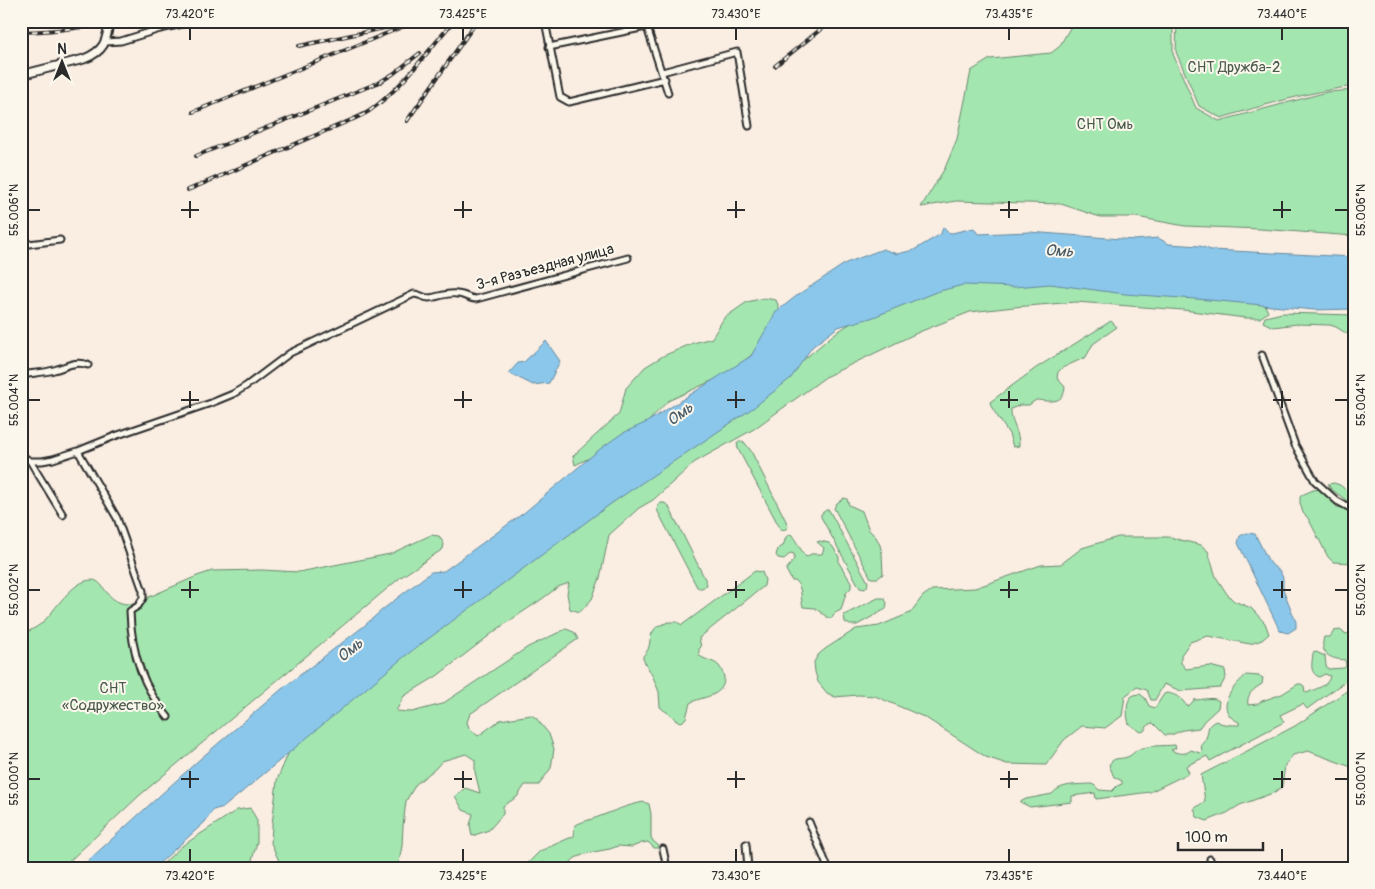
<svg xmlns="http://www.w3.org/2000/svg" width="1375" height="889" font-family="Pangolin,sans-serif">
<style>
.green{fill:#a4e6af;stroke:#68886d}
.water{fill:#8bc7eb;stroke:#65899e}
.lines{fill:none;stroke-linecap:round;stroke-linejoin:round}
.street-casing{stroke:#2b2b2b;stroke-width:9}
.secondary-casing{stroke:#2b2b2b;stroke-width:11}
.street{stroke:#fbf7ec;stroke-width:5}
.secondary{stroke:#fbf7ec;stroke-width:7}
.rail-casing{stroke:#2b2b2b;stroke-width:4}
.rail{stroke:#fbf7ec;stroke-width:2;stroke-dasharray:5.5;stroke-linecap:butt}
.ticks{fill:none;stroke:#2b2b2b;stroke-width:2}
.labels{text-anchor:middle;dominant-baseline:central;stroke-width:4;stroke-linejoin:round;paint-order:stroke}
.park-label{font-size:15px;fill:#495a4c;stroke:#fbf7ec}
.street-label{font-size:15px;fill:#2b2b2b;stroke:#fbf7ec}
.water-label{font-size:16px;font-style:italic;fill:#485a65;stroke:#fbf7ec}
.neatline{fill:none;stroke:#2b2b2b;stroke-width:2}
.ticks-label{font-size:12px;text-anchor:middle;fill:#2b2b2b}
</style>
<rect width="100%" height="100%" fill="#faeee3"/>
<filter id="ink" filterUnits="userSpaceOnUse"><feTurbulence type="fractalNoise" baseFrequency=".02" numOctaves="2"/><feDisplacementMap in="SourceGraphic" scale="10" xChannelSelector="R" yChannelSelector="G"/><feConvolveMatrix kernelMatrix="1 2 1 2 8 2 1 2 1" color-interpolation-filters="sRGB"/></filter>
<g filter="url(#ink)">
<path class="green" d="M 1074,21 L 1173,21 L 1173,54 L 1196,108 L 1219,121 L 1327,92 L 1354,90 L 1354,236 L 1260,229 L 1185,226 L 1136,217 L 1100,217 L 1061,204 L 956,201 L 921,207 L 945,168 L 957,139 L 971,71 L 990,59 L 1051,53 L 1059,47 Z
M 1177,21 L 1354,21 L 1354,86 C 1308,92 1264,105 1221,118 L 1199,106 L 1176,52 Z
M 1035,280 L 1263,301 L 1268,312 L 1260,318 L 1245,318 L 1183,310 L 1076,302 L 1014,307 L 970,312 L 919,332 L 827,376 L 754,429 L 695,462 L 653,500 L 639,508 L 609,535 L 600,578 L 592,599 L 580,612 L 570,609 L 567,594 L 569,583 L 558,587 L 542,599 L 499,628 L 437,676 L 404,696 L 396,711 L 412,712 L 442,704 L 528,647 L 566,629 L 574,632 L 578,639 L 470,714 L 467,722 L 469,728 L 478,736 L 500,720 L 531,715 L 536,718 L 549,734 L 554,749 L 551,768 L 539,785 L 525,785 L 517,797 L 503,806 L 503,814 L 489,830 L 472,836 L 470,825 L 473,814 L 463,810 L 455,796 L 465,788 L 480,793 L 475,772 L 475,760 L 466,754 L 442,761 L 435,769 L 416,784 L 406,801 L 403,826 L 402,846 L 399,862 L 395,868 L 290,868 L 279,861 L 271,843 L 272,825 L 277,780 L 294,740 L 319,715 L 775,384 L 834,334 L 862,316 L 957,283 Z
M 764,298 L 776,300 L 781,312 L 765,343 L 733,371 L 668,401 L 640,430 L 614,446 L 575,465 L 573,456 L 619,414 L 626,388 L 645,367 L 663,356 L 693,343 L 712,338 L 724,318 L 747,302 Z
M 1282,313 L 1354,315 L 1354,338 L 1336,327 L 1330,325 L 1297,324 L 1273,327 L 1263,322 L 1265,317 Z
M 1111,321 L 1117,327 L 1093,344 L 1086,357 L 1062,368 L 1058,372 L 1057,378 L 1065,387 C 1064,405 1049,401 1036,400 L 1029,405 L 1020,405 L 1011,409 C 1010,422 1020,432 1019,446 L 1013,447 L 1009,434 L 992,408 L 990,402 L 1036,368 Z
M 740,441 L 745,443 L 751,451 L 786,521 L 788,527 L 786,529 L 781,530 L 738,449 L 737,443 Z
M 1334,483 L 1340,485 L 1354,497 L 1354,506 L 1331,489 L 1328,484 Z
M 1322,489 L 1337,507 L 1350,509 L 1354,512 L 1354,563 L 1333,562 L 1328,557 L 1308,518 L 1303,513 L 1300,503 L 1300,497 L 1302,495 L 1313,490 Z
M 844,498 L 847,499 L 849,505 L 862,511 L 869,530 L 876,537 L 880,545 L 882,553 L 883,574 L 878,578 L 871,578 L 834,508 L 837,503 Z
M 661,503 L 664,503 L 668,505 L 706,581 L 707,585 C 703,588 701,589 697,587 L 657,510 L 658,505 Z
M 826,510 L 829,510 L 868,582 L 867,587 L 865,589 L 860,588 L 821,517 L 821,514 Z
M 791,534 C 795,538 801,551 806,557 L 811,554 L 822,554 L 824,548 L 817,542 L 820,541 L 829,543 L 833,547 L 839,557 L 839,563 L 851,582 L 851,588 L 846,593 L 841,610 L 835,613 L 832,618 L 828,618 L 815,608 L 803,607 C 800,598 803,587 795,581 L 792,581 L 786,570 C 789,565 796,560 794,554 L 791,553 L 784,559 L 778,558 L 776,555 L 778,549 L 783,546 L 786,537 Z
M 431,535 L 439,536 L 444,544 L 443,549 L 401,577 L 140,795 L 62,868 L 21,868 L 21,635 C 29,631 36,628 42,623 C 55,611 72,580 92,580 C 106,580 105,606 133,604 L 197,576 L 212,571 L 262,570 L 299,572 L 390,554 Z
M 1118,537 L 1168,537 L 1201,545 L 1208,551 L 1216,577 L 1227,594 L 1234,601 L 1251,608 L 1265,623 L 1269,634 L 1262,640 L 1250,644 L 1208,636 L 1190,642 L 1181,655 L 1181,663 L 1186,669 L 1210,666 L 1225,670 L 1226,677 L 1220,688 L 1181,691 L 1164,684 L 1155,700 L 1151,700 L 1147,690 L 1137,687 L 1125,696 L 1122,716 L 1105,728 L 1082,726 L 1064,740 L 1046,765 L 1007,764 L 986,757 L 926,718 L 875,696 L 858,695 L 835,697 L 827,693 L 818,682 L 815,672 L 814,662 L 818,655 L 825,649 L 856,629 L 879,626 L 910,613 L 923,596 L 932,590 L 975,588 L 1041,565 L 1061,564 L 1082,548 Z
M 755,571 L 762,572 L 765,580 L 764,586 L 699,638 L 701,647 L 699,649 L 699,655 C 705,661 714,660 719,666 C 722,670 723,673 724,677 C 725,698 701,696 690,703 L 686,718 L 682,722 L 676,721 C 672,714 665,712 660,707 L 659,692 L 653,677 L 643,659 L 643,656 C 653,647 647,639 654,630 C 657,625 663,625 668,622 L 677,622 L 682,625 Z
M 878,598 L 884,598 L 887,603 L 886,609 L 857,625 L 850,625 L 845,622 L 844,615 Z
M 1340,630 L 1346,634 L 1354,631 L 1354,644 L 1351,647 L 1354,648 L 1354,675 L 1307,709 L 1303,704 L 1280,715 L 1284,722 L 1210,761 L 1207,756 L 1186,766 L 1189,773 L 1150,792 L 1096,799 L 1095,793 L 1072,796 L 1072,802 L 1030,807 L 1020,802 L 1026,799 L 1052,794 C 1061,783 1077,785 1091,784 L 1094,785 L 1099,790 L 1112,791 L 1117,786 L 1122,784 L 1122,781 L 1114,777 L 1109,765 C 1114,756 1119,760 1127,757 C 1131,756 1134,752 1137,750 C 1148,745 1163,746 1175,745 L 1176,748 L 1171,750 C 1177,754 1186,755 1191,750 L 1200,753 L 1202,751 L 1201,745 C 1203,743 1205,740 1206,738 C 1210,729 1205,726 1216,721 C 1222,725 1232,725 1239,725 L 1239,722 C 1237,721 1234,720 1232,718 C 1216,704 1236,684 1246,675 L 1259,676 L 1263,678 L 1262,684 C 1254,689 1246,694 1248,705 L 1257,704 L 1262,701 L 1282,694 L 1298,684 L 1301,684 L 1304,686 L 1305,692 L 1307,693 C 1316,688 1328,687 1330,676 L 1325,674 L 1319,677 C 1309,672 1312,664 1313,653 L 1316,652 L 1325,656 L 1326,666 L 1328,669 L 1344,668 L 1346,666 L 1345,660 C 1330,659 1319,654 1324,637 L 1330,637 L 1334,631 Z
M 1354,686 L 1354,768 L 1308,751 L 1293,755 L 1285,765 L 1282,787 L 1273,793 L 1240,805 L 1227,813 L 1207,821 L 1197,817 L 1194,809 L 1205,801 L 1201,775 L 1295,726 Z
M 1167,693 C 1173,694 1179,696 1183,701 C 1184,702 1185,704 1187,706 L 1190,705 L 1194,700 C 1202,700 1214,696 1219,701 L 1218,708 L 1204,721 L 1199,728 L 1183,730 L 1171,735 L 1165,735 L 1153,723 L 1149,724 L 1144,731 L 1141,732 L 1129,724 C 1127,718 1125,701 1132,696 C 1134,695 1138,694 1140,694 L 1145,698 L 1149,706 L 1155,708 L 1164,694 Z
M 644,802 L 649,804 L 651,814 L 651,837 L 653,841 L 659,846 L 659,848 L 654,848 L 648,842 L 642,843 L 632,847 L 618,846 L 610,849 L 588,853 L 575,858 L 565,868 L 547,868 L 545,863 C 541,862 536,864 534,868 L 519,868 L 527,864 L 540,851 L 574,836 C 575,833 573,828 576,825 C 580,822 593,819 598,817 C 614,811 627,805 644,802 Z
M 250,808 L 257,820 L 257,842 L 250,868 L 158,868 L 182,846 L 237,810 Z"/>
<path class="water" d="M 943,227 L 947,232 L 952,233 L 974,228 L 978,234 L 1029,232 L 1135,240 L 1158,238 L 1169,244 L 1200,246 L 1211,250 L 1354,257 L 1354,309 L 1314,310 L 1209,300 L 1125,294 L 1050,284 L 1015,287 L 963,285 L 936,292 L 871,318 L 838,327 L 812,347 L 791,378 L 753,408 L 612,503 L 405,656 L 224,807 L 213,810 L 205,822 L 154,868 L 80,868 L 200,759 L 283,688 L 364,626 L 382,610 L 431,572 L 444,571 L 525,512 L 600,449 L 621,434 L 647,422 L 751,356 L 776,312 L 799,294 L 846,263 L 883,249 L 897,254 L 914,250 L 941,234 Z
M 546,341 L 560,361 L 549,383 L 533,385 L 509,373 L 518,363 L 524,362 Z
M 1247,533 L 1255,534 L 1268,560 L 1273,566 L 1280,571 L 1283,578 L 1283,589 L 1296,622 L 1296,628 L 1288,633 L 1280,631 L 1238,543 L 1240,536 Z"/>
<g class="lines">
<defs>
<path id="street" d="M 545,21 L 560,97 L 569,102 L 665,79
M 645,21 L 668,93
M 106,42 L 121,41 L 160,29 L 196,21
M 549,47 L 646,27
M 662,72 L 737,52 L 749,126
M 21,245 L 60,240
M 1262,355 L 1295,445 L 1315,481 L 1337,501 L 1354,510
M 21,375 C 32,373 43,373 54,370 C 66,367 75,360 88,365
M 78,451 L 117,518 L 143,591 L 143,598 L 138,606 L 130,611 C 131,650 142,687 168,717
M 21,455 L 30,461 L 63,515
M 30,461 L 42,461 L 53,459 L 78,451 L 115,436 L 211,403 L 233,394 L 246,386 L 290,353 L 414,294 C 420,294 423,298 429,298 C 439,297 448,292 457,294 C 464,294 469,299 476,299 L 628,258
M 21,612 L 22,614
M 809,822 L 828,868
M 746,844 L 748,868
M 663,849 L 667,868
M 1210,859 L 1212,868"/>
<path id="secondary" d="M 21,75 L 84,59 C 104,51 107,42 109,21"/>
</defs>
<use href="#street" class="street-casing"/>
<use href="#secondary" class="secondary-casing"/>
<use href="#street" class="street"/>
<use href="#secondary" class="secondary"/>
<defs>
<path id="rail" d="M 21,32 C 53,31 85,28 116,21
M 299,46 L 389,27
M 775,66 L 831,21
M 193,112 L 417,21
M 407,121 L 477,21
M 196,156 L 380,82 L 393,74 L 420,53
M 188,190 L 351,120 C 358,117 366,114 372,109 C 404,86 427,51 454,21"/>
</defs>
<use href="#rail" class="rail-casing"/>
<use href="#rail" class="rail"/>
</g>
</g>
<path class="ticks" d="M 190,28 L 190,40M 463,28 L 463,40M 736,28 L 736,40M 1009,28 L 1009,40M 1282,28 L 1282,40M 190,201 L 190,218M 463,201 L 463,218M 736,201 L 736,218M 1009,201 L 1009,218M 1282,201 L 1282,218M 28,210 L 40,210M 181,210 L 199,210M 454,210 L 472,210M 727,210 L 745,210M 1000,210 L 1018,210M 1273,210 L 1291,210M 1335,210 L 1348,210M 190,391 L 190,408M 463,391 L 463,408M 736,391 L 736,408M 1009,391 L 1009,408M 1282,391 L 1282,408M 28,400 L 40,400M 181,400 L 199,400M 454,400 L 472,400M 727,400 L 745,400M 1000,400 L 1018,400M 1273,400 L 1291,400M 1335,400 L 1348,400M 190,581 L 190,598M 463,581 L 463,598M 736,581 L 736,598M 1009,581 L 1009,598M 1282,581 L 1282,598M 28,590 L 40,590M 181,590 L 199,590M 454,590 L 472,590M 727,590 L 745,590M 1000,590 L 1018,590M 1273,590 L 1291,590M 1335,590 L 1348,590M 190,771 L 190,788M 463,771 L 463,788M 736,771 L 736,788M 1009,771 L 1009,788M 1282,771 L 1282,788M 28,779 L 40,779M 181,779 L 199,779M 454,779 L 472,779M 727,779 L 745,779M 1000,779 L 1018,779M 1273,779 L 1291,779M 1335,779 L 1348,779M 190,849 L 190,862M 463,849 L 463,862M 736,849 L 736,862M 1009,849 L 1009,862M 1282,849 L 1282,862"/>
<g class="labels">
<g class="park-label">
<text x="1234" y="67">СНТ Дружба-2</text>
<text x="1105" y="124">СНТ Омь</text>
<text x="113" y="688">СНТ<tspan x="113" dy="17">«Содружество»</tspan></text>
</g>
<g class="street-label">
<text transform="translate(545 267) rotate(-15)">3-я Разъездная улица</text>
</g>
<g class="water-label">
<text transform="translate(1059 251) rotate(3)">Омь</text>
<text transform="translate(680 414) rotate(-37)">Омь</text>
<text transform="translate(350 650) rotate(-39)">Омь</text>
</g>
</g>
<rect width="1375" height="889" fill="none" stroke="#fbf7ec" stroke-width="55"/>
<g transform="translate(62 62)" stroke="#fbf7ec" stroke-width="4" paint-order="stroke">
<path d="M0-4L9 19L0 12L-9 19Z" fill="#2b2b2b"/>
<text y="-8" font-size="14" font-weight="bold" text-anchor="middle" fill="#2b2b2b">N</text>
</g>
<path d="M1178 842v8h85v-8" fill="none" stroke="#2b2b2b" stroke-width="2.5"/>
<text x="1185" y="842" font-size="15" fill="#2b2b2b" stroke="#fbf7ec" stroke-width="4" paint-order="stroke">100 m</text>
<rect x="28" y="28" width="1320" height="834" class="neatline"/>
<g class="ticks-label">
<text x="190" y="18">73.420°E</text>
<text x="463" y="18">73.425°E</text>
<text x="736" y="18">73.430°E</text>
<text x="1009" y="18">73.435°E</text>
<text x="1282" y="18">73.440°E</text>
<text transform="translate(14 210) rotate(-90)" y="4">55.006°N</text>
<text transform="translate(1361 210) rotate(-90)" y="4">55.006°N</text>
<text transform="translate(14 400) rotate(-90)" y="4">55.004°N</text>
<text transform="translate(1361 400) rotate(-90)" y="4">55.004°N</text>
<text transform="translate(14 590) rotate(-90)" y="4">55.002°N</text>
<text transform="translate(1361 590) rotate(-90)" y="4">55.002°N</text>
<text transform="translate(14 779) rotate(-90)" y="4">55.000°N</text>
<text transform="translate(1361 779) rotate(-90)" y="4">55.000°N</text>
<text x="190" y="880">73.420°E</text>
<text x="463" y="880">73.425°E</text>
<text x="736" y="880">73.430°E</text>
<text x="1009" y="880">73.435°E</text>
<text x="1282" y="880">73.440°E</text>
</g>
</svg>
